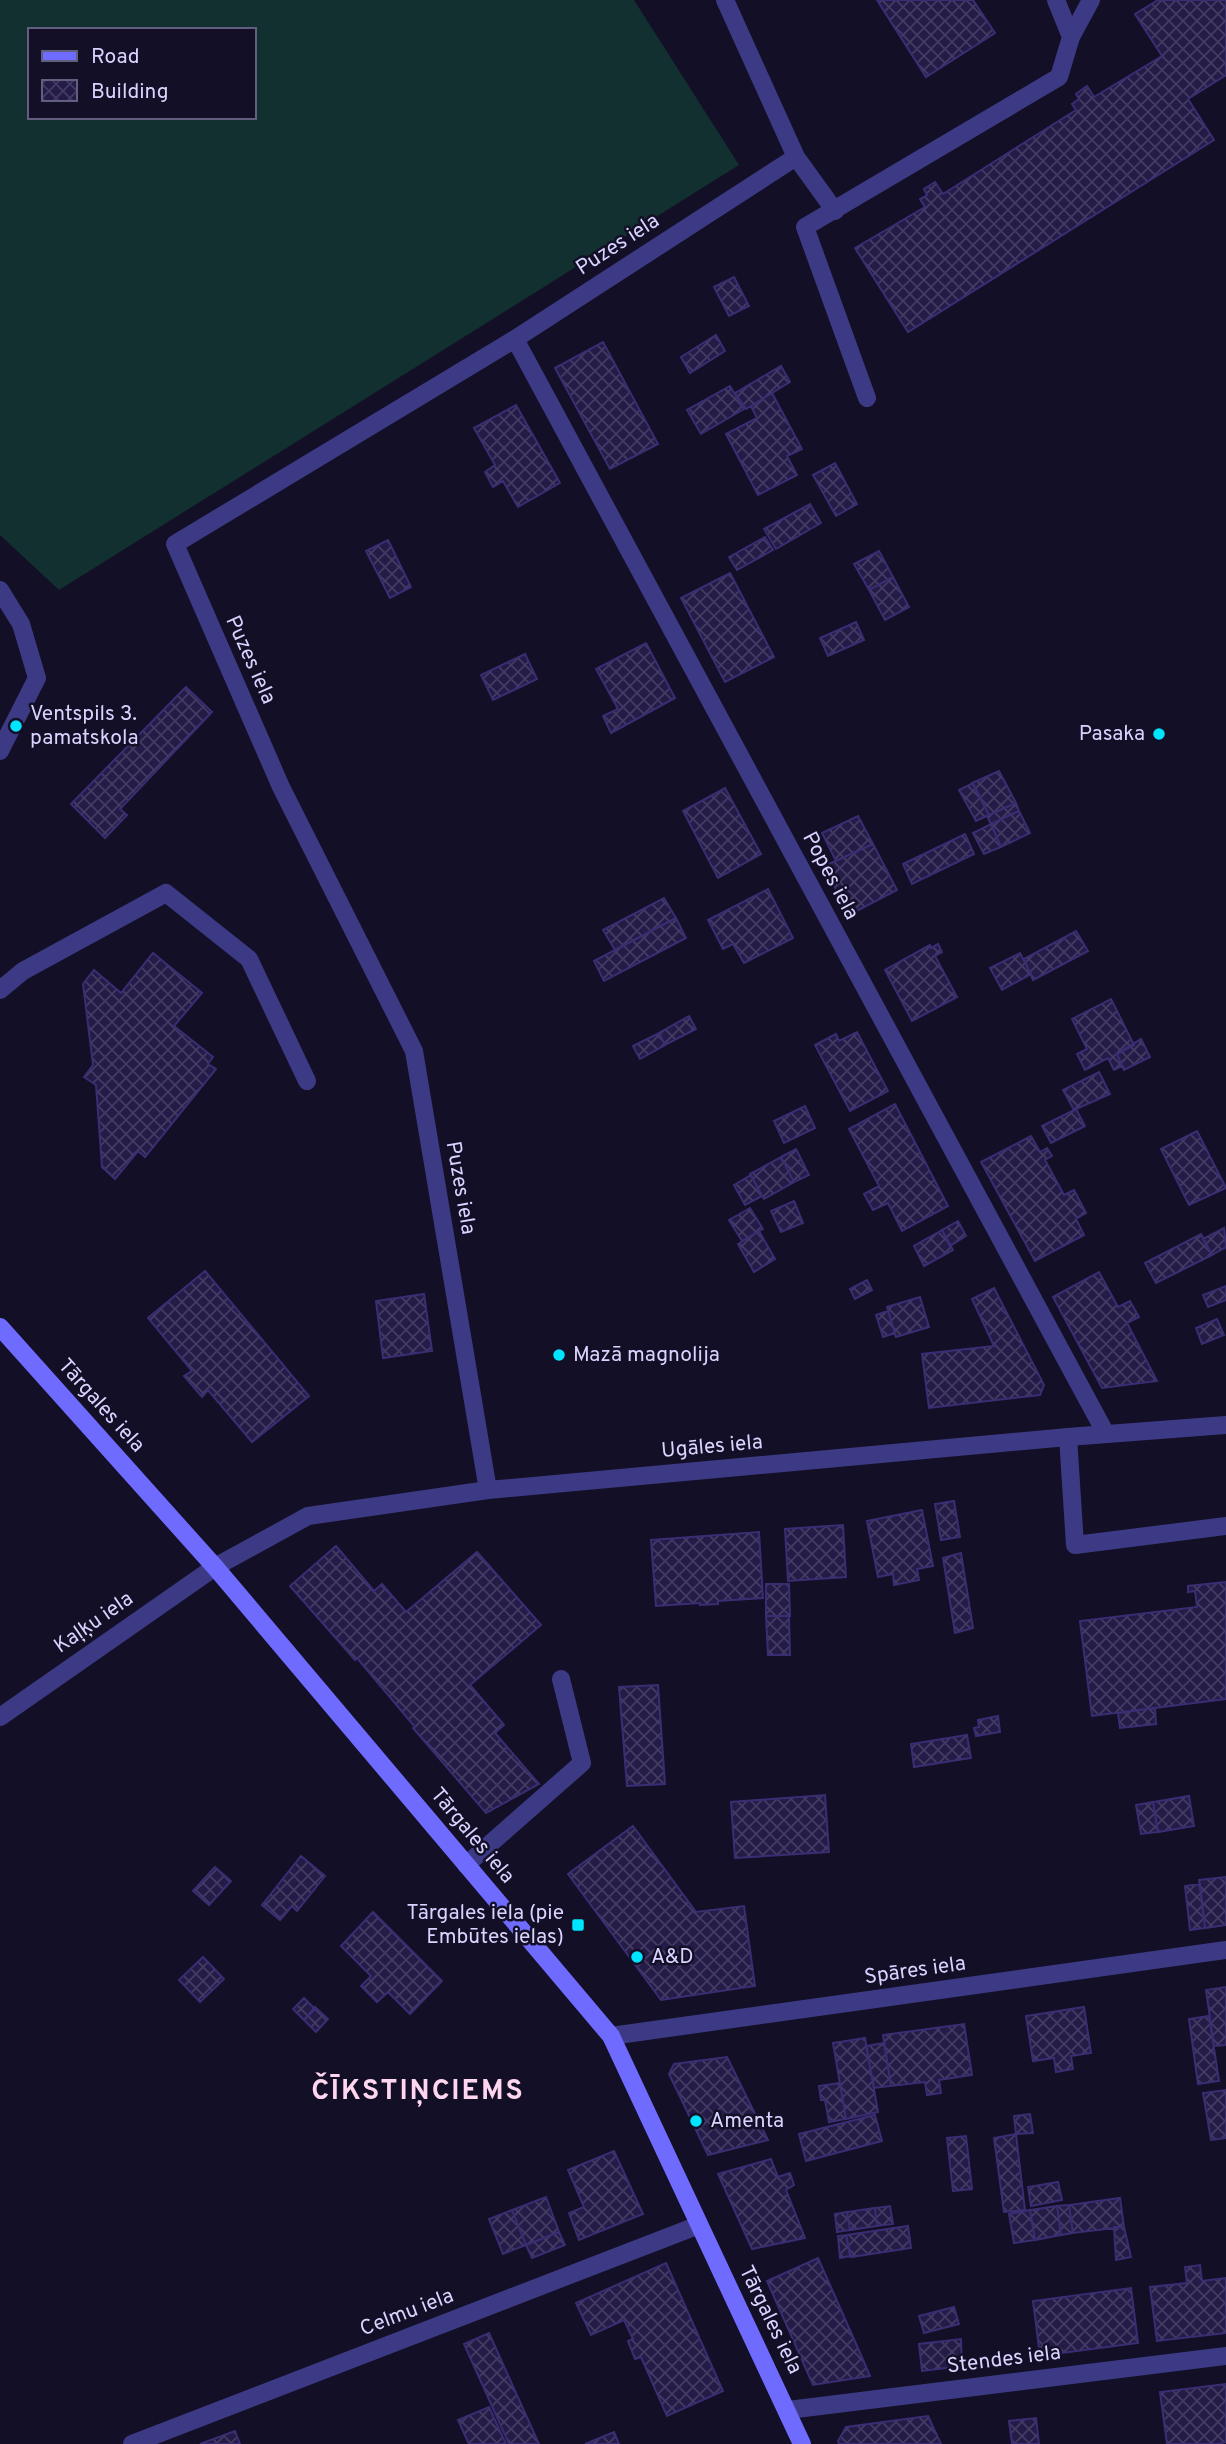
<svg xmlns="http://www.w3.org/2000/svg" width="1226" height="2444" font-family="Overpass,sans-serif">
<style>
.grass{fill:#12302f;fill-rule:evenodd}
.building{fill:url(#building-cross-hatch);stroke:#3b2d73;stroke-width:2}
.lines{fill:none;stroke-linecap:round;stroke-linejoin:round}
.lane{stroke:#3d3a85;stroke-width:18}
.street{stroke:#3d3a85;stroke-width:18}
.secondary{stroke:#6f6bff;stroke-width:18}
.poi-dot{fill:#00e5ff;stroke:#130f26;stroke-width:2.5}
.labels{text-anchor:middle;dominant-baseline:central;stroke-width:5;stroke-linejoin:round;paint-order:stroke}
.street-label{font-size:21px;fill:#d9d4ff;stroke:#130f26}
.poi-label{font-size:21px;fill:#d9d4ff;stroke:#130f26;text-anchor:start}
.district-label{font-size:28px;font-weight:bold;letter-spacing:2px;fill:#ffd6f0;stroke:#130f26}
</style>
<defs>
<pattern id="building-cross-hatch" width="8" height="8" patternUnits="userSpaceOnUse" patternTransform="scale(1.75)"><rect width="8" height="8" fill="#241b47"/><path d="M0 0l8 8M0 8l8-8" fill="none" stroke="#433b63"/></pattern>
</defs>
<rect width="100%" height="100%" fill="#130f26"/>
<path class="grass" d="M 0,0 L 634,0 L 739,165 L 59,590 L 0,535 ZM 30,30 L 254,30 L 254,117 L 30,117 Z"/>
<path class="building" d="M 877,0 L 973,0 L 995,33 L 926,77 Z
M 1158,0 L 1226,0 L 1226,75 L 1188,99 L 1214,140 L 908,332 L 855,248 L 925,207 L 920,199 L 927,195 L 924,189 L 935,182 L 943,194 L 1076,110 L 1072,104 L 1079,99 L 1076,94 L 1087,86 L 1094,97 L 1162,56 L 1135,14 Z
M 734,277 L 749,306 L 729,316 L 714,287 Z
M 716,335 L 725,351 L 690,373 L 681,357 Z
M 603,342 L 658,444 L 610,469 L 555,368 Z
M 781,366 L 790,382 L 746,409 L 735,393 Z
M 730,386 L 744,409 L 701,434 L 687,410 Z
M 772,393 L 802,449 L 787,456 L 797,475 L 758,495 L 726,434 L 757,418 L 751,406 Z
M 516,405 L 560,483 L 518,507 L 503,481 L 493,487 L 485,472 L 495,465 L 474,428 Z
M 835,463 L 857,504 L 836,516 L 813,475 Z
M 810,504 L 821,523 L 776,549 L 764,529 Z
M 765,537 L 773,550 L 737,570 L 729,557 Z
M 388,540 L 411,587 L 390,598 L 366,551 Z
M 879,551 L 893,577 L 869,590 L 854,564 Z
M 730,573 L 774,657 L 725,682 L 681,598 Z
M 893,577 L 909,607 L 885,620 L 869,590 Z
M 856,622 L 864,640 L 828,656 L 820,638 Z
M 646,643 L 675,698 L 611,733 L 603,716 L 618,709 L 596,669 Z
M 525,654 L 537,679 L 493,700 L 481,675 Z
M 186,687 L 212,712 L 120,809 L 127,815 L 105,838 L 71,804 Z
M 999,771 L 1016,803 L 989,815 L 972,783 Z
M 973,783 L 989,815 L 976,821 L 959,790 Z
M 725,788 L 761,854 L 718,878 L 683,811 Z
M 1016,803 L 1019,811 L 991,824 L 987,816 Z
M 1019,811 L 1030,833 L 1001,847 L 991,824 Z
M 858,816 L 873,844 L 836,861 L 822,833 Z
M 991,824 L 1001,847 L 984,854 L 973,833 Z
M 965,834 L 974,854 L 912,884 L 903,864 Z
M 873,844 L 897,890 L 849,915 L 824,866 Z
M 768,889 L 793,938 L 744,963 L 733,944 L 723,949 L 708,920 Z
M 664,898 L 676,918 L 615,950 L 603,930 Z
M 676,918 L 686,938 L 604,981 L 594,961 Z
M 1076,931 L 1088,951 L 1033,980 L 1024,959 Z
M 938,944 L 942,952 L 935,956 L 957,997 L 912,1021 L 885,970 L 930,945 L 931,948 Z
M 153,953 L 202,993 L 174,1026 L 213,1057 L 208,1064 L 216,1069 L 145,1157 L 138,1151 L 115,1179 L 102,1167 L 96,1085 L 84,1077 L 93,1065 L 83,984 L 94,970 L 121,993 Z
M 1020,953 L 1031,974 L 1002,990 L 990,968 Z
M 1111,999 L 1134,1045 L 1117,1054 L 1122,1066 L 1114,1070 L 1108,1058 L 1085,1070 L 1077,1054 L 1087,1049 L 1072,1019 Z
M 689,1016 L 696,1029 L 665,1045 L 659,1033 Z
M 857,1032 L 888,1091 L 850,1111 L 815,1045 L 836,1034 L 839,1041 Z
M 659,1033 L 665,1045 L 640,1059 L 633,1046 Z
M 1141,1039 L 1150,1057 L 1124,1070 L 1117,1054 Z
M 1099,1072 L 1110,1094 L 1074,1110 L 1063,1090 Z
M 895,1104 L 948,1206 L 902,1231 L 888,1203 L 873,1210 L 864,1194 L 879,1186 L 849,1129 Z
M 805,1106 L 815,1128 L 784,1143 L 774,1121 Z
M 1076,1109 L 1085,1126 L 1051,1143 L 1042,1126 Z
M 1197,1131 L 1226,1188 L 1189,1205 L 1161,1149 Z
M 1031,1136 L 1040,1152 L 1047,1148 L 1052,1156 L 1045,1160 L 1064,1195 L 1074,1190 L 1086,1213 L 1076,1219 L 1084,1235 L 1035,1261 L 981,1162 Z
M 796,1149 L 809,1175 L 794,1182 L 781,1157 Z
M 781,1157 L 794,1182 L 764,1199 L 750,1174 Z
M 751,1175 L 762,1196 L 745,1205 L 734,1185 Z
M 794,1201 L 803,1223 L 781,1232 L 771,1211 Z
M 750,1208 L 763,1229 L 742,1241 L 729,1220 Z
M 958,1221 L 966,1236 L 950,1246 L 942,1230 Z
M 1224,1228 L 1226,1247 L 1212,1255 L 1203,1239 Z
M 942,1230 L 953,1250 L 924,1266 L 914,1246 Z
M 759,1231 L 775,1259 L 754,1272 L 738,1244 Z
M 1201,1234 L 1212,1255 L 1156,1283 L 1145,1263 Z
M 205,1271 L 309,1396 L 252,1442 L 208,1390 L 202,1397 L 184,1376 L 192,1371 L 148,1318 Z
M 1099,1272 L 1118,1307 L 1130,1301 L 1139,1317 L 1127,1323 L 1157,1381 L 1102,1388 L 1053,1297 Z
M 867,1280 L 872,1290 L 855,1299 L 850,1289 Z
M 1226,1286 L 1226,1300 L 1208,1307 L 1203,1295 Z
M 994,1288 L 1044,1385 L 1040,1395 L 929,1408 L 922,1354 L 994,1346 L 972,1299 Z
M 424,1294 L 432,1351 L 383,1358 L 376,1301 Z
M 920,1297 L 929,1327 L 896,1337 L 887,1307 Z
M 888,1311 L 895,1333 L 883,1337 L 876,1315 Z
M 1217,1319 L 1224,1335 L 1202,1344 L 1196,1328 Z
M 954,1501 L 960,1537 L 941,1540 L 935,1504 Z
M 922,1510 L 933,1566 L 917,1569 L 919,1580 L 894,1585 L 893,1574 L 878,1577 L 867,1521 Z
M 843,1525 L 846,1577 L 788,1581 L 785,1529 Z
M 759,1532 L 763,1598 L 718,1601 L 718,1604 L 700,1605 L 700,1603 L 656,1606 L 651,1540 Z
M 336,1546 L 374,1591 L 382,1584 L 406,1612 L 477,1552 L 541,1625 L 470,1685 L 504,1725 L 495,1733 L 539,1784 L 486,1813 L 413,1728 L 415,1727 L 357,1658 L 355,1660 L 290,1586 Z
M 961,1553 L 973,1628 L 955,1633 L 943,1558 Z
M 1226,1582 L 1226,1699 L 1092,1716 L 1080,1621 L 1197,1607 L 1195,1591 L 1188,1592 L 1188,1586 Z
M 766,1584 L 789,1584 L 790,1616 L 766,1616 Z
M 766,1616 L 789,1616 L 790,1655 L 768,1655 Z
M 658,1685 L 665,1784 L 627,1786 L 619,1687 Z
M 1155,1708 L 1156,1724 L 1120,1728 L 1118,1713 Z
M 998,1716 L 1000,1732 L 976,1736 L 974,1728 L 979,1727 L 978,1720 Z
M 967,1735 L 971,1758 L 914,1767 L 911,1744 Z
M 825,1795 L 829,1852 L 735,1858 L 731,1802 Z
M 1189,1796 L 1194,1826 L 1158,1832 L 1153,1802 Z
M 1153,1802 L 1158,1832 L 1141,1834 L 1136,1805 Z
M 633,1826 L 696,1912 L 744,1906 L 755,1986 L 661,2000 L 568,1874 Z
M 301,1856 L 325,1876 L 297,1911 L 292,1906 L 280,1920 L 262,1905 Z
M 215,1867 L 231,1881 L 209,1905 L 193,1891 Z
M 1226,1877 L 1226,1925 L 1205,1928 L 1199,1880 Z
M 1200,1884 L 1205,1928 L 1190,1930 L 1185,1886 Z
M 373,1912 L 442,1981 L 410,2014 L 388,1992 L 377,2002 L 361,1986 L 371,1976 L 341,1946 Z
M 203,1957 L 224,1979 L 200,2002 L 179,1980 Z
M 1226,1987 L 1226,2045 L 1214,2046 L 1206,1990 Z
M 304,1998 L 315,2009 L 304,2020 L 293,2009 Z
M 315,2007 L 328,2019 L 316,2032 L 304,2020 Z
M 1084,2007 L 1091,2053 L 1071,2056 L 1073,2069 L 1056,2072 L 1054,2058 L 1033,2061 L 1026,2016 Z
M 1209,2016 L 1219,2081 L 1198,2084 L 1189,2019 Z
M 964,2024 L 972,2075 L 939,2080 L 941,2093 L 927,2095 L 925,2082 L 891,2086 L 883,2035 Z
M 865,2038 L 878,2112 L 846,2119 L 833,2043 Z
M 884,2043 L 891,2086 L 874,2088 L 866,2046 Z
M 727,2057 L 768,2140 L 708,2155 L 669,2074 L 674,2064 Z
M 840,2083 L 846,2119 L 829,2122 L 825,2100 L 821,2100 L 819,2086 Z
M 1226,2090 L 1226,2138 L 1211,2140 L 1203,2093 Z
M 1030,2114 L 1033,2133 L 1016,2134 L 1014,2116 Z
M 875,2115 L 882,2141 L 806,2161 L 799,2134 Z
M 1016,2134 L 1025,2210 L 1004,2212 L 994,2138 Z
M 966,2136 L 972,2189 L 953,2191 L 947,2138 Z
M 614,2151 L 643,2214 L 579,2240 L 569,2213 L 584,2207 L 568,2170 Z
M 771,2159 L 778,2177 L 790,2173 L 794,2185 L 786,2190 L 805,2238 L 752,2249 L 718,2174 Z
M 1058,2182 L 1062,2200 L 1031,2206 L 1028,2187 Z
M 546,2197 L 559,2232 L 526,2245 L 512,2210 Z
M 1120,2198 L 1124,2227 L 1073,2233 L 1069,2205 Z
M 1069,2205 L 1073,2233 L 1061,2235 L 1057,2206 Z
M 890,2206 L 893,2224 L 877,2226 L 875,2208 Z
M 1057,2206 L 1061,2235 L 1035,2240 L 1030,2210 Z
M 875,2208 L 877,2226 L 850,2230 L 847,2212 Z
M 512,2210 L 526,2245 L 503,2254 L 489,2219 Z
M 1030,2210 L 1035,2240 L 1014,2243 L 1009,2214 Z
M 847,2212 L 850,2230 L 837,2232 L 835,2214 Z
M 908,2226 L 911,2248 L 851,2257 L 846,2235 Z
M 1114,2227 L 1124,2227 L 1131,2257 L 1116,2260 Z
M 559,2232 L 565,2245 L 532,2258 L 526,2245 Z
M 846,2235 L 850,2256 L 840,2258 L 838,2236 Z
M 818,2258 L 857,2346 L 870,2376 L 813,2385 L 767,2281 Z
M 666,2263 L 723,2391 L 667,2416 L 641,2357 L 635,2359 L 628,2341 L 633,2339 L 624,2320 L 591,2335 L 576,2303 Z
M 1200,2265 L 1202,2281 L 1226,2278 L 1226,2333 L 1157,2341 L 1150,2287 L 1187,2283 L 1185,2267 Z
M 1131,2288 L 1138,2343 L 1040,2356 L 1033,2301 Z
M 954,2307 L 959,2324 L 924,2333 L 919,2316 Z
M 489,2333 L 539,2444 L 509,2444 L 464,2344 Z
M 961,2339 L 962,2366 L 922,2371 L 919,2344 Z
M 1226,2384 L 1226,2442 L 1218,2444 L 1167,2444 L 1160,2392 Z
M 489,2407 L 506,2444 L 469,2444 L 458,2420 Z
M 928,2416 L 941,2444 L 839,2444 L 838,2441 L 846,2427 Z
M 1036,2418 L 1039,2444 L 1012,2444 L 1009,2421 Z
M 235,2431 L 240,2444 L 200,2444 Z
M 614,2432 L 619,2444 L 585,2444 Z"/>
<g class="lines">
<path class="lane" d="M 0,590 L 21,624 L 37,678 L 0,751
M 0,990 L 23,971 L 166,893 L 249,959 L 307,1081
M 1068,1437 L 1075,1545 L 1226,1526
M 466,1865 L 582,1763 L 561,1679"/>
<path class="street" d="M 725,0 L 796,157 L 835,211
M 1056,0 L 1071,37
M 515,339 L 1106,1434
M 867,398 L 805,227 L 1059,77 L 1071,37 L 1091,0
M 488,1490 L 414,1051 L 281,787 L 175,544 L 515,339 L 796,157
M 0,1717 L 215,1567 L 308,1516 L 488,1490 L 1068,1437 L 1226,1425
M 611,2036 L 1226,1950
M 788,2410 L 1226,2356
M 132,2444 L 699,2225"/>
<path class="secondary" d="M 0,1327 L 215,1567 L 611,2036 L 802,2444"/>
</g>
<g class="poi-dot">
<circle cx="16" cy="726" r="7"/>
<circle cx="1159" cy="734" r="7"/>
<circle cx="559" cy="1355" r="7"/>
<rect x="571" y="1918" width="14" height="14" rx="3.5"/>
<circle cx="637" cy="1957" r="7"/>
<circle cx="696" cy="2121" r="7"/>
</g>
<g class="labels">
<g class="street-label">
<text transform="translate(618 245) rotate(-33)">Puzes iela</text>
<text transform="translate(250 660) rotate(66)">Puzes iela</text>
<text transform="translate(830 876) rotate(62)">Popes iela</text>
<text transform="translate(460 1188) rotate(80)">Puzes iela</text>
<text transform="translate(101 1406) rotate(48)">Tārgales iela</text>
<text transform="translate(712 1447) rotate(-5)">Ugāles iela</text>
<text transform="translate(94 1623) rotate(-35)">Kaļķu iela</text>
<text transform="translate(472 1836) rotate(50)">Tārgales iela</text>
<text transform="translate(915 1971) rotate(-8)">Spāres iela</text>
<text transform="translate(407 2313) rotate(-21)">Celmu iela</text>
<text transform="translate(770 2320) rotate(64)">Tārgales iela</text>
<text transform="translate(1004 2360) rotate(-7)">Stendes iela</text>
</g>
<g class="poi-label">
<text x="30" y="714">Ventspils 3.<tspan x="30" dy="24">pamatskola</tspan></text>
<text x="1145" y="734" text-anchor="end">Pasaka</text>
<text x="573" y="1355">Mazā magnolija</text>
<text x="564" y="1913" text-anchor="end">Tārgales iela (pie<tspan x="564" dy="24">Embūtes ielas)</tspan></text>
<text x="651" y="1957">A&amp;D</text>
<text x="710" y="2121">Amenta</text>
</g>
<g class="district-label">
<text x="418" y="2092">ČĪKSTIŅCIEMS</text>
</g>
</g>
<rect x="28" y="28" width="228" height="91" fill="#130f26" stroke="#625e7d" stroke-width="2"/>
<rect x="42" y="51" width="35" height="10" fill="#6f6bff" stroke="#625e7d" stroke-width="2"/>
<text x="91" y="63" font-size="21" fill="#d9d4ff">Road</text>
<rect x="42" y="80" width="35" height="21" fill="url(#building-cross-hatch)" stroke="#625e7d" stroke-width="2"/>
<text x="91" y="98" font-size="21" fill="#d9d4ff">Building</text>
</svg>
